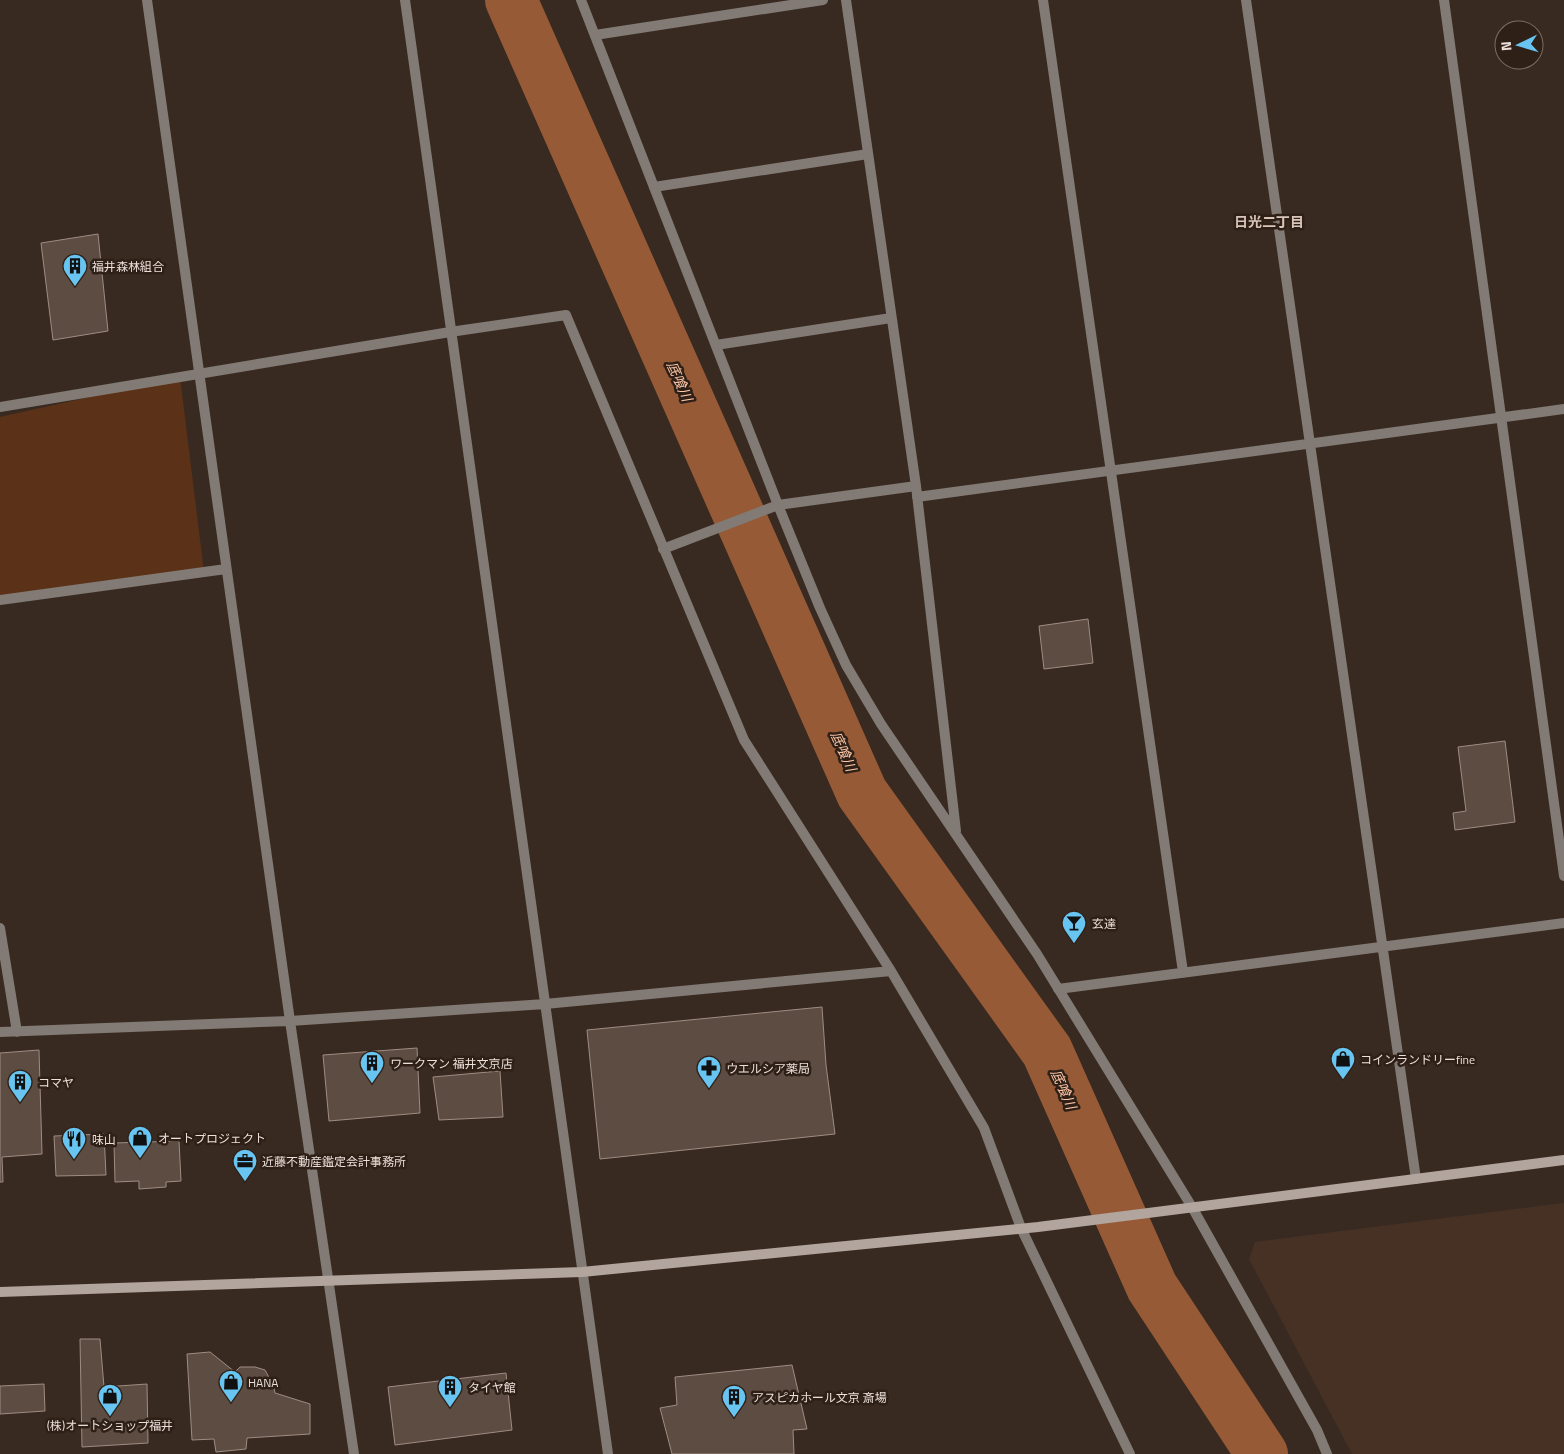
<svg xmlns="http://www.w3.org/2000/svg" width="1564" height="1454" font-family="'Titillium Web','Noto Sans JP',sans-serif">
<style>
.built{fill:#463124}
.green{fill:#5b3217}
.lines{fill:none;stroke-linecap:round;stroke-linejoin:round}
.river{stroke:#965a36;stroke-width:52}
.building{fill:#5d4c42;stroke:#9f8c82}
.lane{stroke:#827a75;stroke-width:10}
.street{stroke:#827a75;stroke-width:10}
.secondary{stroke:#b2a59e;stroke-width:10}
.labels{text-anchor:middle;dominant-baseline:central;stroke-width:5;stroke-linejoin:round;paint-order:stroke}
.poi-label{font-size:12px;fill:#eadfda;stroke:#2f2017;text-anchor:start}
.neighbourhood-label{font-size:14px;font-weight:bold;fill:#d8c4b9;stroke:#2f2017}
.water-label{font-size:14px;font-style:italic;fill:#fcc6a7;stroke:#2f2017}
</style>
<rect width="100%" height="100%" fill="#392a21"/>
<path class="built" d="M 1564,1203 L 1564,1454 L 1352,1454 L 1249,1259 L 1255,1242 Z"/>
<path class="green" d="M 180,377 L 204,572 L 0,600 L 0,417 Z"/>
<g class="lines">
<path class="river" d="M 511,0 L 862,793 L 1047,1051 L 1152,1287 L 1262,1454"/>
</g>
<path class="building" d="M 98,234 L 108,331 L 53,340 L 41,243 Z
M 1088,619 L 1093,663 L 1044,669 L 1039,626 Z
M 1505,741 L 1515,822 L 1455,830 L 1453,813 L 1466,811 L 1458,747 Z
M 822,1007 L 826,1065 L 835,1134 L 600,1159 L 587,1030 Z
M 417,1048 L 420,1113 L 329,1121 L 323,1055 Z
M 39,1050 L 42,1154 L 2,1157 L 3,1182 L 0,1182 L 0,1053 Z
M 500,1071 L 503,1117 L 439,1120 L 433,1077 Z
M 104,1134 L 106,1175 L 56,1176 L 54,1136 Z
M 179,1141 L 181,1181 L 166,1182 L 166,1187 L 139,1189 L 139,1181 L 115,1182 L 114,1143 Z
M 80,1339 L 100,1339 L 104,1387 L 147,1384 L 148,1443 L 82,1447 Z
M 210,1352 L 235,1372 L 240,1367 L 255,1367 L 265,1370 L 273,1385 L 275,1393 L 310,1404 L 310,1434 L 247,1438 L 246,1449 L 216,1452 L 214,1439 L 192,1440 L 187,1354 Z
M 792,1365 L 807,1429 L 793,1430 L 794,1454 L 672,1454 L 660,1408 L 677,1405 L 675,1377 Z
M 506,1373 L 512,1430 L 395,1445 L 388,1387 Z
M 44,1384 L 45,1411 L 0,1414 L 0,1386 Z"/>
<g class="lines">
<path class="lane" d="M 595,35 L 823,0
M 654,187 L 868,154
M 716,345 L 891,318"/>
<path class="street" d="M 147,0 L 290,1021 L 354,1454
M 405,0 L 608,1454
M 581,0 L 778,505 L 820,608 L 846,665 L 881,724 L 1037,954 L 1192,1207 L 1317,1430 L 1327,1454
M 846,0 L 916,486 L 956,831
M 1043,0 L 1183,972
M 1246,0 L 1416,1179
M 1444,0 L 1564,876
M 0,407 L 450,332 L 566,315 L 744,740 L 891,971 L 984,1128 L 1021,1228 L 1130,1454
M 917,497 L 1564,409
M 663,549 L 778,505 L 916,486
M 0,600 L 226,569
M 0,928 L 17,1032
M 1058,989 L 1564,923
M 0,1032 L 290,1021 L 545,1004 L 891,971"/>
<path class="secondary" d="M 0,1292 L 582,1272 L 1038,1227 L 1564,1160"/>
</g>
<defs>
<symbol id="building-pin" viewBox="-11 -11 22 30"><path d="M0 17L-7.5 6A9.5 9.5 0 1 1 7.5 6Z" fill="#68c4f0" stroke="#2f2017"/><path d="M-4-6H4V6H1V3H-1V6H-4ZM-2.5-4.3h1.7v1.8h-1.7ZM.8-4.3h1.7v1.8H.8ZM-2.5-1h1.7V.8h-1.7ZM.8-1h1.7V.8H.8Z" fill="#111"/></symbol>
<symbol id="bar-pin" viewBox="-11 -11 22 30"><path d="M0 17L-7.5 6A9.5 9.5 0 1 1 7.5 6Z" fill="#68c4f0" stroke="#2f2017"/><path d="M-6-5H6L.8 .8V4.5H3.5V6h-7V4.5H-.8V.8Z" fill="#111"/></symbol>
<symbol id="shop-pin" viewBox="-11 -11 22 30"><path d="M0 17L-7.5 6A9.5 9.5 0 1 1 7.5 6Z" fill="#68c4f0" stroke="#2f2017"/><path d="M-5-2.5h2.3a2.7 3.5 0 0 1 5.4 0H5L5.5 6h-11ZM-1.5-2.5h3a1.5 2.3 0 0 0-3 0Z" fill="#111"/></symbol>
<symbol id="pharmacy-pin" viewBox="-11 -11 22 30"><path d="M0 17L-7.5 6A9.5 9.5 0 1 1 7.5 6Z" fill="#68c4f0" stroke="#2f2017"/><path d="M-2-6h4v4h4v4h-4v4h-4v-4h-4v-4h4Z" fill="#111"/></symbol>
<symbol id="restaurant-pin" viewBox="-11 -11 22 30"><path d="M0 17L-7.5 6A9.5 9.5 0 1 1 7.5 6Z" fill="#68c4f0" stroke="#2f2017"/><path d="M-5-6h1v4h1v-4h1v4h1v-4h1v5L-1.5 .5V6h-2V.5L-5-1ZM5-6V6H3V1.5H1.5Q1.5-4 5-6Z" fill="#111"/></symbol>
<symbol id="office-pin" viewBox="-11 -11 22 30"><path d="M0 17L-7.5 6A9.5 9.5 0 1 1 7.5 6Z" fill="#68c4f0" stroke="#2f2017"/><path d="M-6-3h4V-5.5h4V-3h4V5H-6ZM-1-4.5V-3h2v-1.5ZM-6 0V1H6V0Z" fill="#111"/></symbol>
</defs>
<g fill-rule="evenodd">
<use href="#building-pin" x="61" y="252" width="28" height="38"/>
<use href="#bar-pin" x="1060" y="909" width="28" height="38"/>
<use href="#shop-pin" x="1329" y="1045" width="28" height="38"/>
<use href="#building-pin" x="358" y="1049" width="28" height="38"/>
<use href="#pharmacy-pin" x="695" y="1054" width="28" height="38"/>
<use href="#building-pin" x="6" y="1068" width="28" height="38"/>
<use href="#shop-pin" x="126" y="1124" width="28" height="38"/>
<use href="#restaurant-pin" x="60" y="1125" width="28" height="38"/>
<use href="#office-pin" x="231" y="1147" width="28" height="38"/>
<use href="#shop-pin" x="217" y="1368" width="28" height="38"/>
<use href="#building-pin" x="436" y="1373" width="28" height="38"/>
<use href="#shop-pin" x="96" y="1382" width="28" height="38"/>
<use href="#building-pin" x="720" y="1383" width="28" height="38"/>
</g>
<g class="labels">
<g class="poi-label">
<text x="92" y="266">福井森林組合</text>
<text x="1092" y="923">玄達</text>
<text x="1360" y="1059">コインランドリーfine</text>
<text x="390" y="1063">ワークマン 福井文京店</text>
<text x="726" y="1068">ウエルシア薬局</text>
<text x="38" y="1082">コマヤ</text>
<text x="158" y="1138">オートプロジェクト</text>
<text x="92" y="1139">味山</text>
<text x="262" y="1161">近藤不動産鑑定会計事務所</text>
<text x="248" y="1382">HANA</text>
<text x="468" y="1387">タイヤ館</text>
<text x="752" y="1397">アスピカホール文京 斎場</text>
<text x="110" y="1425" text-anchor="middle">(株)オートショップ福井</text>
</g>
<g class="neighbourhood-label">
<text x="1269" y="221">日光二丁目</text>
</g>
<g class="water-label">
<text transform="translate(680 381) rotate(66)">底喰川</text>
<text transform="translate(844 751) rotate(66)">底喰川</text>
<text transform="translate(1064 1089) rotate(66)">底喰川</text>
</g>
</g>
<g transform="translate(1519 45) rotate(265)"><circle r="24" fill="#2f2017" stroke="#7a6c65"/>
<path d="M0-4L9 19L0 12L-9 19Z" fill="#68c4f0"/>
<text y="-8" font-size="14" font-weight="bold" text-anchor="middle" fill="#eadfda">N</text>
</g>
</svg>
